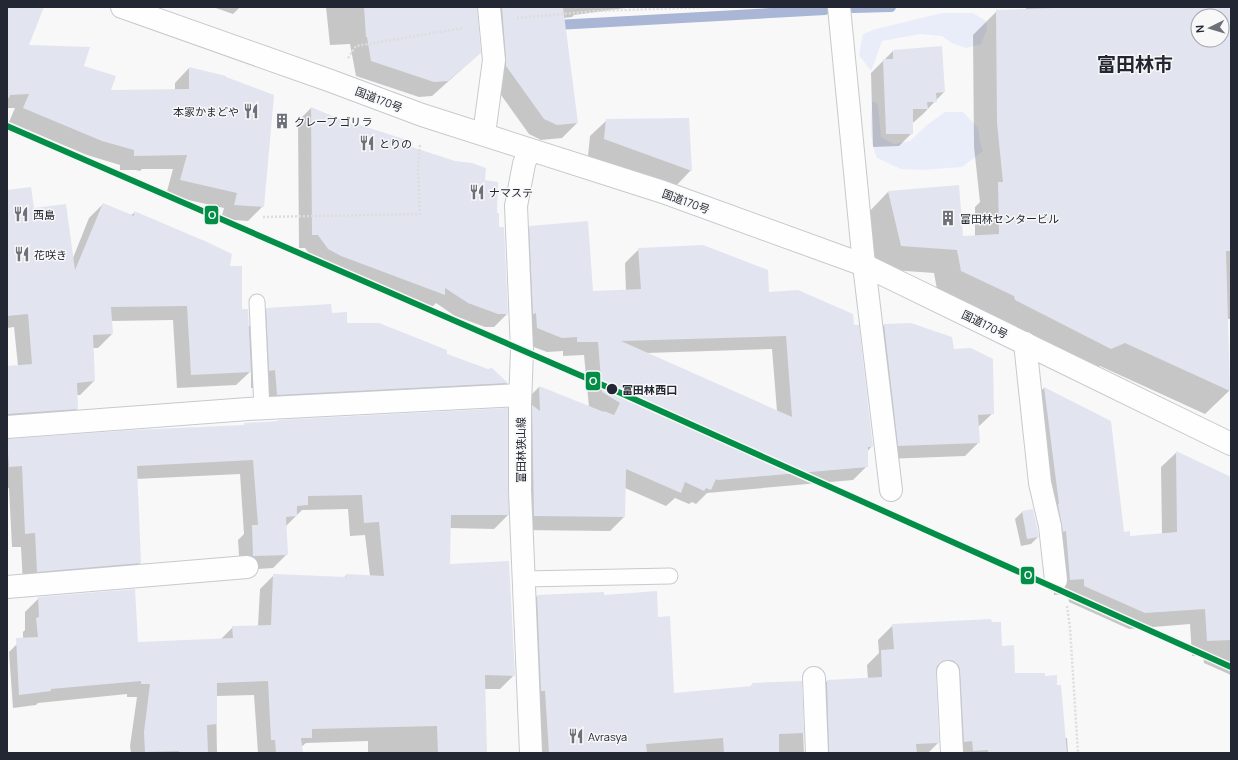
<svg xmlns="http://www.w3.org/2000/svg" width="1238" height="760" font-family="Manrope,'Noto Sans JP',sans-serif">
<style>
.green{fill:#e9edf9}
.shadow{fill:#0003;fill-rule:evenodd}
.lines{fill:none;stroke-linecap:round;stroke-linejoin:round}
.stream{stroke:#aab6d6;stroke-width:10}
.building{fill:#e2e5ef;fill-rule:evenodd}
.lane-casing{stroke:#c6c9cf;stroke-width:17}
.street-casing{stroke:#c6c9cf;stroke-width:24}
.secondary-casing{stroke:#c6c9cf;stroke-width:24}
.highway-casing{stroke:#c6c9cf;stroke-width:24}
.path{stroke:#ddddde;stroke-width:2.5;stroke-dasharray:2 2;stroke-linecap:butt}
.lane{stroke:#fefefe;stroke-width:15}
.street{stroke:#fefefe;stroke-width:22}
.secondary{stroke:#fefefe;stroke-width:22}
.highway{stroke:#fefefe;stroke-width:22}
.rail-1-casing{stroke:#f8f8f8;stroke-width:9}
.rail-1{stroke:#028e46;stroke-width:6}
.stop-dot{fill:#222733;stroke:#f8f8f8;stroke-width:1.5}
.labels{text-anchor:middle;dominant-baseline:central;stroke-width:3;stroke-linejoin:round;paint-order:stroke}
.street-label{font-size:11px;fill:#222733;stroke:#f8f8f8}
.poi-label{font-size:11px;fill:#222733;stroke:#f8f8f8;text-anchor:start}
.stop-label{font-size:11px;font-weight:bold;fill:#222733;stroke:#f8f8f8;text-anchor:start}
.town-label{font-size:19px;font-weight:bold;fill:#222733;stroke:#f8f8f8}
.line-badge{stroke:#f8f8f8;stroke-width:1.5}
.badge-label{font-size:11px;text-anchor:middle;font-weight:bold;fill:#fff}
</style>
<rect width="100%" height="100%" fill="#f8f8f8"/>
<path class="green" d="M 942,13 L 973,13 L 986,21 L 987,29 L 981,44 L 966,48 L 952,43 L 942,36 L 920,34 L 882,41 L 871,71 L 859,55 L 863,34 L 876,29 Z
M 872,102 L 876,102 L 878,106 L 881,137 L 894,144 L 910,141 L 927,125 L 945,112 L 963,112 L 978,128 L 980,143 L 983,151 L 962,167 L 922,170 L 901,169 L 877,158 C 869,140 871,121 872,102 Z"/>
<path class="shadow" d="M 7,7 L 25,7 L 28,46 L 82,67 L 110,91 L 175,90 L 175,83 L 189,68 L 263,206 L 248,221 L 221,219 L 224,208 L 166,195 L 173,169 L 142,169 L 140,171 L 136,170 L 120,170 L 120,165 L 87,155 L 9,122 L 15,108 L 7,108 Z
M 213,7 L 240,7 L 233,14 Z
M 326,7 L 633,7 L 574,15 L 572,17 L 564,18 L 577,123 L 562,138 L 541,140 L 529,134 L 491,81 L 478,10 L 476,10 L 480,53 L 432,96 L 419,97 L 356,76 L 350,44 L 330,45 Z
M 1026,7 L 1231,7 L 1231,319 L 1227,319 L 1229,391 L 1205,414 L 1100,366 L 1086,372 L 938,295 L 934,273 L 878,269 L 865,216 L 888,192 L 962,237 L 975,237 L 975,207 L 980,202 L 974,147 L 973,35 L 997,11 L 1026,10 ZM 1198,16 L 1222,16 L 1222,40 L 1198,40 Z
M 893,51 L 944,92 L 923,114 L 914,122 L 912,122 L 912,133 L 899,146 L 873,147 L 871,73 Z
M 311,108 L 411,148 L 484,181 L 496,214 L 498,229 L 507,314 L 494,327 L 485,327 L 455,316 L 436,303 L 432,307 L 328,269 L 315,262 L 305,248 L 299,248 L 298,121 Z
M 607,120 L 691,170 L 675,187 L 588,156 L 590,136 Z
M 7,191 L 33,209 L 73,258 L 89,218 L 103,204 L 131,215 L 134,213 L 229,267 L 241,310 L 248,327 L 267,308 L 331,314 L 346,324 L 446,354 L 487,370 L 491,369 L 507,383 L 489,401 L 259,413 L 258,388 L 251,388 L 251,371 L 236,385 L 177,388 L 173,320 L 111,321 L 112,334 L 98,348 L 93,348 L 94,381 L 80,395 L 76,395 L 77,409 L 63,423 L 7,427 L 7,367 L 18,366 L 14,327 L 7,328 Z
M 530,227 L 592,292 L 626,291 L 625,263 L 639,249 L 768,293 L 872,446 L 867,452 L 867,466 L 853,480 L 707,493 L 696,504 L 692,502 L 689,504 L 675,498 L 666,506 L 625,488 L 624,517 L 610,531 L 520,530 L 525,401 L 539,387 L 589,407 L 584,355 L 563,356 L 563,351 L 547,352 L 523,343 L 516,241 ZM 772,349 L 777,411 L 646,353 Z
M 910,324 L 953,350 L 993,413 L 978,427 L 979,442 L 965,456 L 885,459 L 871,339 L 884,325 Z
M 1044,388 L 1110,422 L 1123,533 L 1129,537 L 1162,534 L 1161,467 L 1177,452 L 1231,478 L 1231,675 L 1204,663 L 1203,656 L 1192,656 L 1190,624 L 1129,629 L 1069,602 L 1068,594 L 1054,595 L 1051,546 L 1028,403 Z
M 507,409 L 508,515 L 494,529 L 449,528 L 449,566 L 514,675 L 500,689 L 484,689 L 486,753 L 368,753 L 368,741 L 306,743 L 301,747 L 302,753 L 258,753 L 254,695 L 216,696 L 217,753 L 131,753 L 130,746 L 137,697 L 127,697 L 127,694 L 38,703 L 36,705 L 13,708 L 9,652 L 23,638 L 23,632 L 25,630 L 25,612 L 39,598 L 137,643 L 220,640 L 233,627 L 258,626 L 260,589 L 274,575 L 344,578 L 346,575 L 370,576 L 365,535 L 350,536 L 348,509 L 302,510 L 285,527 L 287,554 L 273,568 L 240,570 L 238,540 L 244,534 L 240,474 L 136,479 L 140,563 L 126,577 L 23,585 L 21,547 L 12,547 L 9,488 L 7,488 L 7,440 L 243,426 L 277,422 L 279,421 Z
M 1022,512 L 1038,537 L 1031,544 L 1021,546 L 1015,519 Z
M 537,596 L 603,597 L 657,618 L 673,694 L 750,687 L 753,684 L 801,682 L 804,753 L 710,753 L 710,752 L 691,753 L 534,753 L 523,610 Z
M 893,625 L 1002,647 L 1014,674 L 1064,738 L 1067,738 L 1068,753 L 950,753 L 940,675 L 935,674 L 938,743 L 928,753 L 815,753 L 813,695 L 827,681 L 868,679 L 867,665 L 879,653 L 878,640 Z"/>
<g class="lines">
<path class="stream" d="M 853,8 L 891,7
M 556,25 L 825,10"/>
</g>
<path class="building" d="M 7,7 L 44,7 L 29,45 L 90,47 L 84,66 L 116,76 L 111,90 L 189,89 L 189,67 L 226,76 L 226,77 L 274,95 L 264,207 L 234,205 L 237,193 L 180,180 L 187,155 L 134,156 L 134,150 L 102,141 L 23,108 L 29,94 L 10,95 L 9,98 L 7,97 Z
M 364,7 L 477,7 L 481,53 L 448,81 L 434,82 L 371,61 L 367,37 L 366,37 Z
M 502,7 L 563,7 L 578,123 L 557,125 L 544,119 L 506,66 L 506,59 Z
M 1084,7 L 1231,7 L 1231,251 L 1226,251 L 1230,391 L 1125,343 L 1111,349 L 1015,300 L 1014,296 L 961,271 L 957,250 L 901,246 L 888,191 L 959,185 L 963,236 L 999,234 L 998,182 L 1003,182 L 997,123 L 996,10 ZM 1198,16 L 1222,16 L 1222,40 L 1198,40 Z
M 942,46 L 945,92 L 936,93 L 937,102 L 927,102 L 928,109 L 913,109 L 913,134 L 886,134 L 883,59 L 893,59 L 893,50 Z
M 311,107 L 356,126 L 357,124 L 413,142 L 412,147 L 455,161 L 472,163 L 486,168 L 485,180 L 498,182 L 497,213 L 499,213 L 499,227 L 504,227 L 508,314 L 498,314 L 468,303 L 445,288 L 445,295 L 341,256 L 328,249 L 318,235 L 312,235 Z
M 689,118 L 692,171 L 604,139 L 606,119 Z
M 31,187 L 34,208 L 66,204 L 75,270 L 103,203 L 134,216 L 134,211 L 207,242 L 232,254 L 230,266 L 242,266 L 242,309 L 248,309 L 251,372 L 191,375 L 187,306 L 111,307 L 113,334 L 93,335 L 95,381 L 77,383 L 78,409 L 7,414 L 7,366 L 32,364 L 28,314 L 7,316 L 7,190 Z
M 588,221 L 593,291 L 641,289 L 638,248 L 703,245 L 768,270 L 769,292 L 798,290 L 853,314 L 854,325 L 859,325 L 873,447 L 868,447 L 868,467 L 718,480 L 716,479 L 711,490 L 706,488 L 704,491 L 685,482 L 681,493 L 626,469 L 625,517 L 534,516 L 532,405 L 540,411 L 539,386 L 604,412 L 604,411 L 614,415 L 620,403 L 602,392 L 598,342 L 577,342 L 577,337 L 562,338 L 537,328 L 536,313 L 533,314 L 529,226 ZM 786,336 L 792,417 L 621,341 Z
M 331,304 L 332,313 L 347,312 L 347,323 L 379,323 L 447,350 L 447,354 L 488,369 L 492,368 L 508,383 L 277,395 L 275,370 L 269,371 L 266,308 Z
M 911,323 L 952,337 L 954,349 L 971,348 L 993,359 L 994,414 L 978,415 L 980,443 L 898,446 L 884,324 Z
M 1044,387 L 1111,421 L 1124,532 L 1130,531 L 1130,536 L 1177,532 L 1176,451 L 1231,477 L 1231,640 L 1207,641 L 1205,609 L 1145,613 L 1084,586 L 1084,579 L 1070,580 L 1066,531 L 1063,532 L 1058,504 L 1059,504 Z
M 508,408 L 509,515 L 451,515 L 450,564 L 509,561 L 515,676 L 485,675 L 487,753 L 438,753 L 437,726 L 312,729 L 312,738 L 301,738 L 303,753 L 276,753 L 275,740 L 271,740 L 268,681 L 217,683 L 217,724 L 207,725 L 208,753 L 179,753 L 179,751 L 145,752 L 144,732 L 150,684 L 141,684 L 141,681 L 51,689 L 51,691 L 19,695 L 16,638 L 38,637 L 36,618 L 39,617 L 38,597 L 135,589 L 138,642 L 233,638 L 232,626 L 271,625 L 273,574 L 346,577 L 346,574 L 384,576 L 379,522 L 364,523 L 362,495 L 308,496 L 308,505 L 297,506 L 297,516 L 286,517 L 288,555 L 253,556 L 252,525 L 258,525 L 253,460 L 137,466 L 141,563 L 37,572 L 35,533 L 25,534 L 22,466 L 9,467 L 7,439 L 133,430 L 244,425 L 244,423 L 279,421 L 278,420 Z
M 1033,509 L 1039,537 L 1027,539 L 1022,511 Z
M 657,591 L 658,617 L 670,616 L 674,693 L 752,686 L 752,683 L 802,681 L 804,733 L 779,734 L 779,753 L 724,753 L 723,738 L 646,744 L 647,753 L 549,753 L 545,691 L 541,691 L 537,595 L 604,592 L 604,595 Z
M 991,619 L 992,622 L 1001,622 L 1002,646 L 1014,645 L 1015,673 L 1045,673 L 1045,676 L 1057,675 L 1057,685 L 1061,685 L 1067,753 L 988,753 L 988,750 L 973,751 L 972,741 L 964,742 L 960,671 L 959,666 L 954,661 L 948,660 L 941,662 L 937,666 L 936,672 L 939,743 L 916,744 L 917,753 L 829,753 L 827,680 L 882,677 L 881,650 L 894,649 L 892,624 Z"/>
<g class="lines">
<defs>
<path id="lane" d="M 257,302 L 262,409
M 524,579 L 670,576"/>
<path id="street" d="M 839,7 L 864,265 L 891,490
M 484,134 L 494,60 L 489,7
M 1025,343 L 1040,483 L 1050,526 L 1056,580
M 7,427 L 248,409 L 520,395
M 7,587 L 247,567
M 948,672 L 952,753
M 814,678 L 817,753"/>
<path id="secondary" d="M 529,150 L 524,164 L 516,206 L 522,350 L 520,404 L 520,491 L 531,753"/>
<path id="highway" d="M 122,7 L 331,81 L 422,115 L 663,192 L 864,265 L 1231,444"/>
</defs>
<use href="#lane" class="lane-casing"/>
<use href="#street" class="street-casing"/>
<use href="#secondary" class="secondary-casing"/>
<use href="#highway" class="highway-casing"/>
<path class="path" d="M 517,18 L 596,11 L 706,7
M 348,58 L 356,46 L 463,28
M 263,217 L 420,214 L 418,169 L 420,144
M 1067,606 L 1070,628 L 1078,753"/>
<use href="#lane" class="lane"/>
<use href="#street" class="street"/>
<use href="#secondary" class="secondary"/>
<use href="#highway" class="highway"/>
<defs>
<path id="rail-1" d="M 7,126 L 614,390 L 1231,667"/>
</defs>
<use href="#rail-1" class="rail-1-casing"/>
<use href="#rail-1" class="rail-1"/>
</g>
<defs>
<symbol id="restaurant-bare" viewBox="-9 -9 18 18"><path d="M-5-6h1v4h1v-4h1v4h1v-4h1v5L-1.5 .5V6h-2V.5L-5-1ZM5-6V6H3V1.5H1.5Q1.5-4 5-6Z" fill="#6d7078" stroke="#f8f8f8" stroke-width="2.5" paint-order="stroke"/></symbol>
<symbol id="building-bare" viewBox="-9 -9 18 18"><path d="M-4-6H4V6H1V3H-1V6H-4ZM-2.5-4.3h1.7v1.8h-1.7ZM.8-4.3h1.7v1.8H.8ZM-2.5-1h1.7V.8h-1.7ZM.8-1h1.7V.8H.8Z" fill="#6d7078" stroke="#f8f8f8" stroke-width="2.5" paint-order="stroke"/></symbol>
</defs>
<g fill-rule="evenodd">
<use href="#restaurant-bare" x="240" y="100" width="22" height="22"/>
<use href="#building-bare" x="271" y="110" width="22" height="22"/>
<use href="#restaurant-bare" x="356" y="132" width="22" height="22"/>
<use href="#restaurant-bare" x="466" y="181" width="22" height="22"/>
<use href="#restaurant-bare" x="10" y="203" width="22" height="22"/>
<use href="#building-bare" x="937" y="207" width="22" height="22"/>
<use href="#restaurant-bare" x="11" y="243" width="22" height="22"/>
<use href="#restaurant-bare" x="565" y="725" width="22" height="22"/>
</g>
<circle class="stop-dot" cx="612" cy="389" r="6"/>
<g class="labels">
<g class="street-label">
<text transform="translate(379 99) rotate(21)">国道170号</text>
<text transform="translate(686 201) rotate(20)">国道170号</text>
<text transform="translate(985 324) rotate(26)">国道170号</text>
<text transform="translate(520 450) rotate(-90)">富田林狭山線</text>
</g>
<g class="poi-label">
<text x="239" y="111" text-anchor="end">本家かまどや</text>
<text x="294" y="121">クレープ ゴリラ</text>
<text x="379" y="143">とりの</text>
<text x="489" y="192">ナマステ</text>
<text x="33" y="214">西島</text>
<text x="960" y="218">富田林センタービル</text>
<text x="34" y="254">花咲き</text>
<text x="588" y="736">Avrasya</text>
</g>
<g class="stop-label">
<text x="622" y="389">富田林西口</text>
</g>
<g class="town-label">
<text x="1135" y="64">富田林市</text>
</g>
</g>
<g class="line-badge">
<rect x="204" y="205" width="15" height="20" rx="4" fill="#028e46"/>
<rect x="585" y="371" width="16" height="20" rx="4" fill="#028e46"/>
<rect x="1020" y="566" width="15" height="19" rx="4" fill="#028e46"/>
</g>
<g class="badge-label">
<text x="212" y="219">O</text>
<text x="593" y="385">O</text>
<text x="1028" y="579">O</text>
</g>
<rect width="1238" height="760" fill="none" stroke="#222733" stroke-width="16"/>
<g transform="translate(1210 28) rotate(265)"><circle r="19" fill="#f8f8f8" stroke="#a2a4a9"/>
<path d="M0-3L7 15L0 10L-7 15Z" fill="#6d7078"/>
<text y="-6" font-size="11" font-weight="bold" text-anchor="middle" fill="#222733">N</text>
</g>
</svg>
